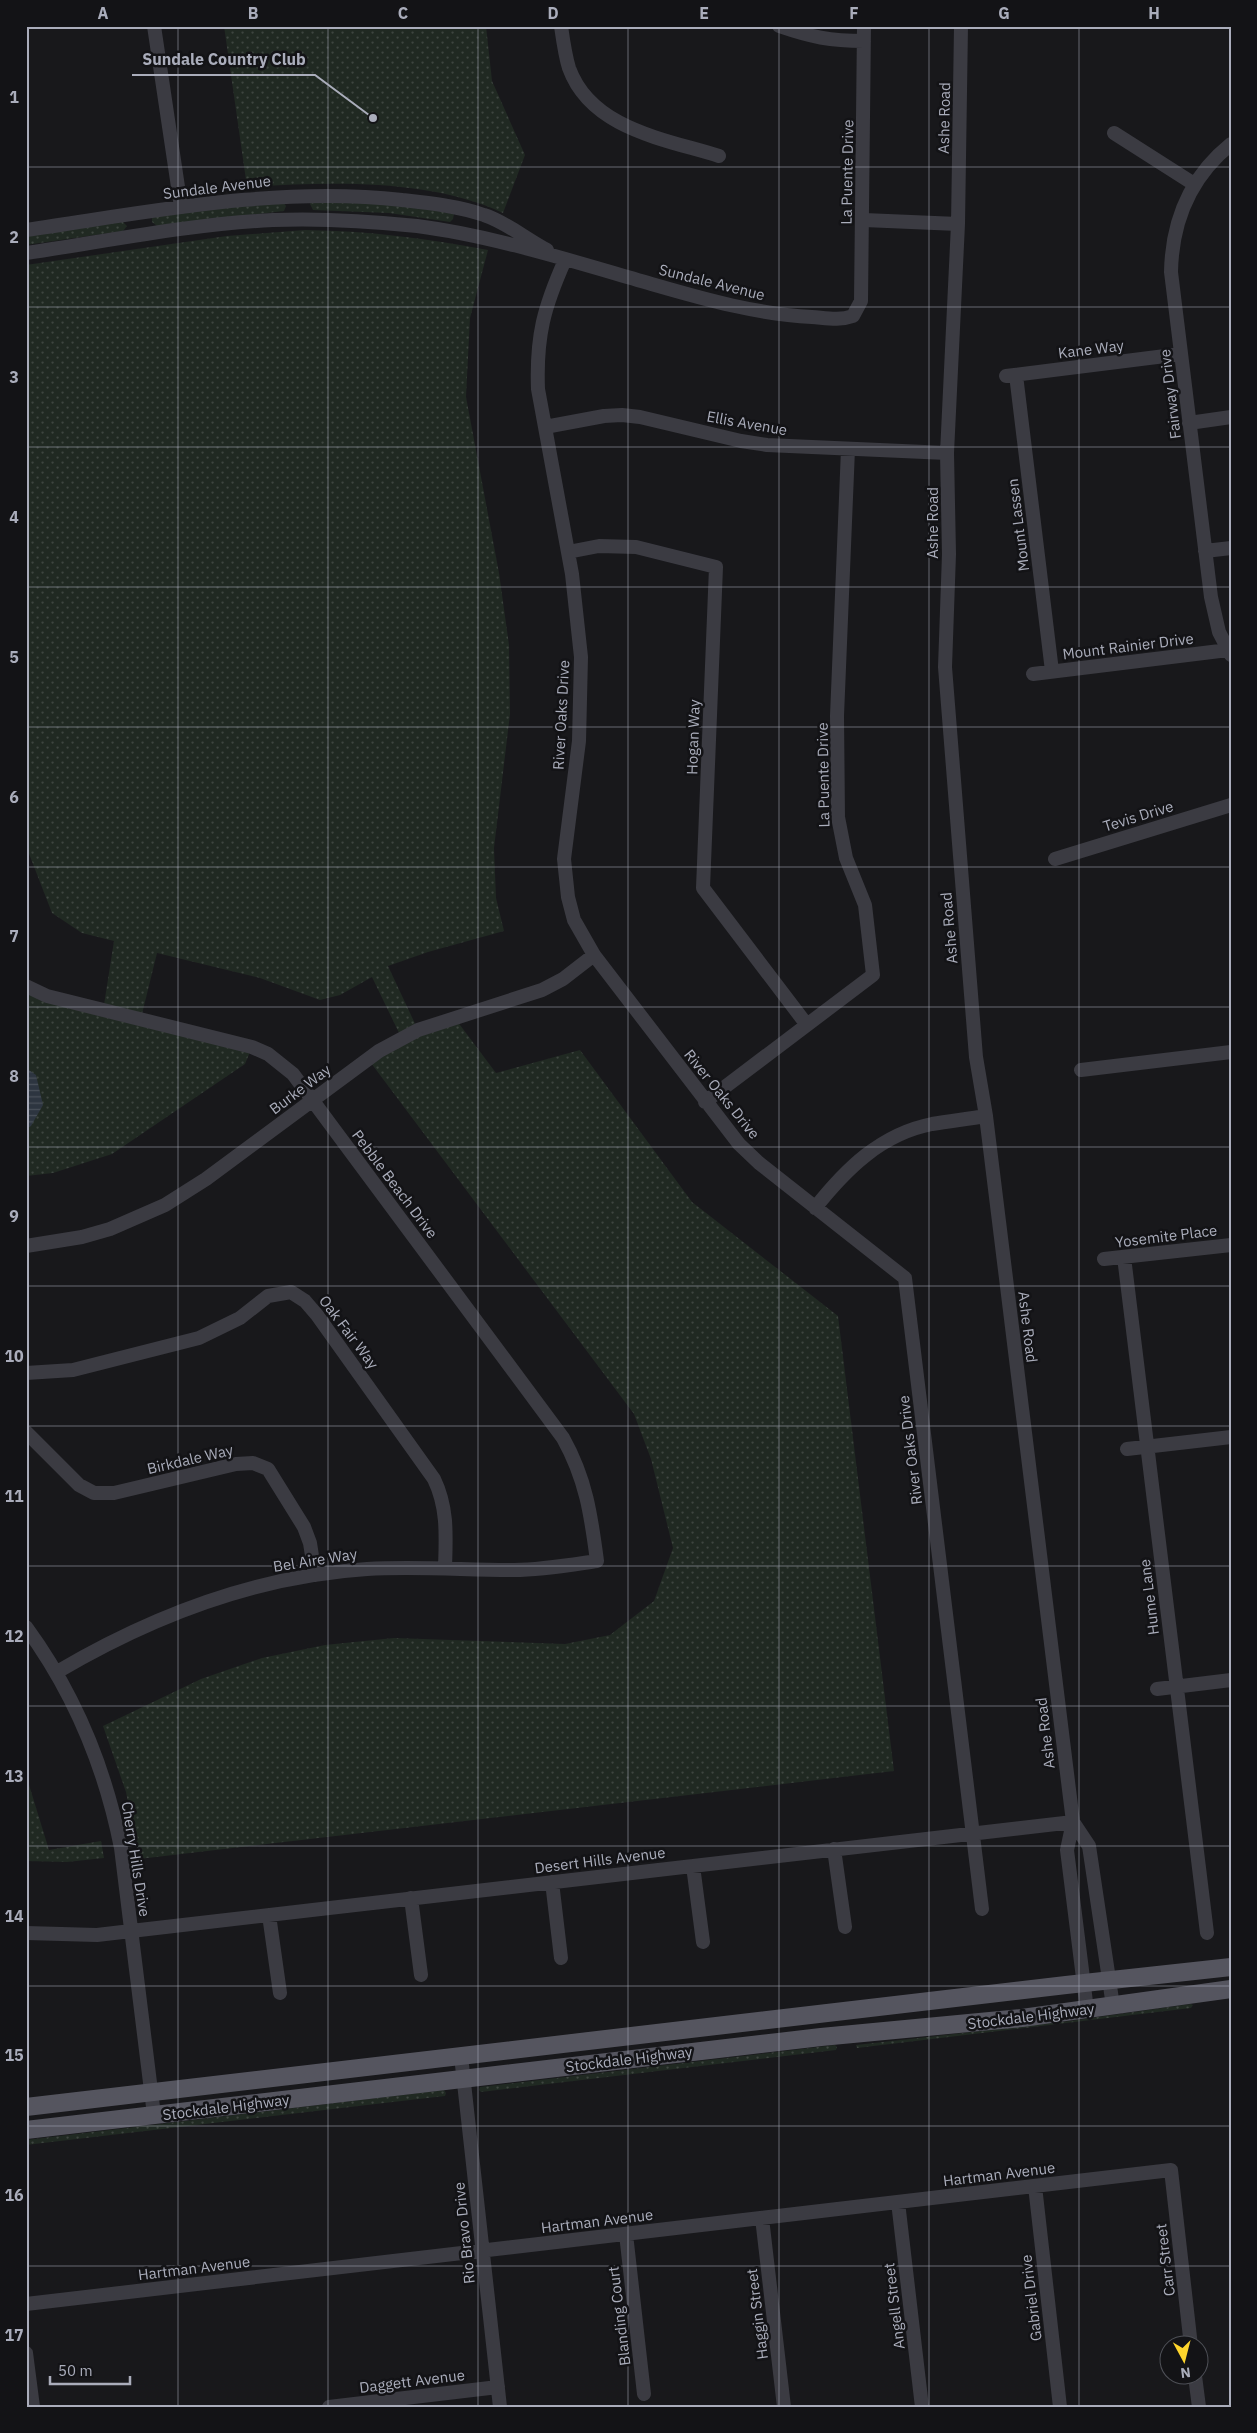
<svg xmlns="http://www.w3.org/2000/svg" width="1257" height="2433" font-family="'IBM Plex Sans',sans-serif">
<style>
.grass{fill:url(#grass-dots)}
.water{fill:url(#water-rules)}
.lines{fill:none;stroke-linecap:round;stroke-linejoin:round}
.minor{stroke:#3b3b42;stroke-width:14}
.major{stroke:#55555f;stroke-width:18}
.grid{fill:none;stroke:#aaadbb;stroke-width:1;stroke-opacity:0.55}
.labels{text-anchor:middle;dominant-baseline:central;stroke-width:5;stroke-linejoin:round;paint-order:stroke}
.street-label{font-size:15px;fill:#aaadbb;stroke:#131316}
.leader{fill:none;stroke:#aaadbb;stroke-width:2}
.callout-dot{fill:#aaadbb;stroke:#131316;stroke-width:2}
.callout-label{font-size:16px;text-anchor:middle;font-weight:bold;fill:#aaadbb;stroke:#131316;stroke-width:5;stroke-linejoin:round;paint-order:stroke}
.neatline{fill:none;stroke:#aaadbb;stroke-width:2}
.grid-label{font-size:16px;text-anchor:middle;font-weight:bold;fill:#aaadbb}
</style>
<defs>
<pattern id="grass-dots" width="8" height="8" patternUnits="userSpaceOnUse" patternTransform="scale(1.25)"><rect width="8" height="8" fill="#202922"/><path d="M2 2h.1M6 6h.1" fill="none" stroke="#3e4540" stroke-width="1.8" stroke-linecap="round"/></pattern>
<pattern id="water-rules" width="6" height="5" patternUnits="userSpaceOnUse" patternTransform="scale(1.25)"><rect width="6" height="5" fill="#2d3540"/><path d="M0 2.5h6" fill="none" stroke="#49505a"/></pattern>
</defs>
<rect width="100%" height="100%" fill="#18181b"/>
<path class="grass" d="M 224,26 L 486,26 L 492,81 L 525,155 L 503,213 C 429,178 328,182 247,187 Z
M 282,200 L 286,206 L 284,211 L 157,226 L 152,222 L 152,218 L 158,216 Z
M 312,200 L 393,203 L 454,214 L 453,219 L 450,222 L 389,213 L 313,210 L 310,204 Z
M 122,221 L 127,226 L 123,231 L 26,245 L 26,235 Z
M 305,230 C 369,231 425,238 488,250 L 470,318 L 466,397 L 499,573 L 509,645 L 510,714 L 494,848 L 496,898 L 504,931 L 428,952 L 388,966 L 418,1030 L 454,1017 L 496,1073 L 580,1050 L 692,1202 L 838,1316 L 894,1771 L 139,1859 L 126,1792 L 103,1726 L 201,1679 L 262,1658 L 325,1645 L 394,1638 L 565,1644 L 610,1635 L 654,1601 L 673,1548 L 651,1459 L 634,1414 L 368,1059 L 401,1037 L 372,977 L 340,995 L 320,1000 L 260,978 L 157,953 L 141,1018 L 252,1047 L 245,1064 L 112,1154 L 53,1173 L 26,1176 L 26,987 L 103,1011 L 114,941 L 82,933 L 52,913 L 26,846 L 26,265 L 227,236 Z
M 26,1775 L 49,1850 L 101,1841 L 104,1858 L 67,1862 L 26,1861 Z
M 1191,2004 L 1193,2005 L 1191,2008 L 857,2048 L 856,2045 L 1070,2021 Z
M 835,2045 L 837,2047 L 836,2050 L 481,2092 L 479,2090 L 480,2087 Z
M 444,2090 L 446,2093 L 445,2096 L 410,2100 L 26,2145 L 26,2140 Z"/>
<path class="water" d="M 26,1068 L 36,1075 L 43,1105 L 31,1126 L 26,1129 Z"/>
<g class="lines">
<path class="minor" d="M 154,26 L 181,207
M 561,26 C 563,40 565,55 569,68 C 591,129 665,139 719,156
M 779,26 C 811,37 830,41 864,41
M 961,26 L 958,224 L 947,453 L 949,554 L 945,667 L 976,1057 L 986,1116 L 1073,1822 L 1067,1850 L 1087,2010
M 1114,133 L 1194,184
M 1231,144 C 1190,177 1172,220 1171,272 L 1211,597 L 1219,632 L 1231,655
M 864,220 L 958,224
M 26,230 C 151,212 275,186 402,200 C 429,203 458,206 484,215 C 506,222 526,239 547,250
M 26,253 C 108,241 191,224 273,220 C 321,218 369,221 417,226 C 495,236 578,263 655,285 C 707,300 757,314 812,317 C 826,318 839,321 853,316 L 861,301 L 864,26
M 565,260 C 544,307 536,336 538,389 L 572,574 L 581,657 L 579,741 L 564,859 L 568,897 L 574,920 L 594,955 L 739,1144 L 759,1163 L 905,1278 L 982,1909
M 1016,375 L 1052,671
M 1006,376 L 1181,354
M 1189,423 L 1231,417
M 545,427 L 604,416 L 622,415 L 640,417 L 741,441 L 767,445 L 947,453
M 1205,551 L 1231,548
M 568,552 L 599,546 L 636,547 L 716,567 L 703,888 L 807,1025
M 1033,674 L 1228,650
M 1055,859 L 1231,805
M 26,986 L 47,996 L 252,1047 L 268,1054 L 293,1074 L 563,1438 C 586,1479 591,1515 597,1561 C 570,1565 542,1570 514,1570 C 465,1570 416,1566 367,1569 C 255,1576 152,1616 57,1672
M 1081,1070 L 1231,1052
M 705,1102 L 873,975 L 865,905 L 846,858 L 838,817 L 837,716 L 848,449
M 815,1208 C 846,1169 881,1134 932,1124 C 950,1121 968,1119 986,1116
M 26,1246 L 82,1237 L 110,1229 L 165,1205 L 206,1179 L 379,1051 L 418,1030 L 542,990 L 563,979 L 594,955
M 1124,1257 L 1207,1933
M 1104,1259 L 1231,1245
M 26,1373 L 73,1370 L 199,1338 L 240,1318 L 268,1296 L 291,1292 L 305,1301 L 317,1315 L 434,1479 C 448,1508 446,1536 445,1568
M 26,1432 L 79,1485 L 94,1493 L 114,1493 L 236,1464 L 253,1463 L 268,1469 L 304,1527 L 310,1543 L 315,1575
M 1127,1449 L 1231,1437
M 26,1627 C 75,1694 105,1767 121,1848 L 154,2115
M 1157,1689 L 1231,1680
M 1073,1822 L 1089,1846 L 1113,2006
M 834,1849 L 845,1927
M 693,1866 L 703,1942
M 552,1882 L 561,1958
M 411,1898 L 421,1975
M 269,1915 L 280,1993
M 26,1933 L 97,1935 L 131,1931 L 1073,1822
M 461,2056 L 500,2407
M 1035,2186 L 1060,2407
M 898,2202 L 922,2407
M 762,2218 L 784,2407
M 626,2234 L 644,2394
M 26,2304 L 1171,2170 L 1191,2346
M 26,2353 L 33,2407
M 1195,2376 L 1199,2407
M 329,2407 L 498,2387"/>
<path class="major" d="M 26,2107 L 1066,1985 L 1231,1967
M 26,2130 L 821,2037 L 1022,2018 L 1231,1989"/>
</g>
<path class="grid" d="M 178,26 L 178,2407M 328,26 L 328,2407M 478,26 L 478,2407M 628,26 L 628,2407M 779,26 L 779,2407M 929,26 L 929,2407M 1079,26 L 1079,2407M 26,167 L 1231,167M 26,307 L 1231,307M 26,447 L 1231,447M 26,587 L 1231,587M 26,727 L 1231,727M 26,867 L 1231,867M 26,1007 L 1231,1007M 26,1147 L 1231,1147M 26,1286 L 1231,1286M 26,1426 L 1231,1426M 26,1566 L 1231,1566M 26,1706 L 1231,1706M 26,1846 L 1231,1846M 26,1986 L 1231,1986M 26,2126 L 1231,2126M 26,2266 L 1231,2266"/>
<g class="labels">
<g class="street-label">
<text transform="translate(944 118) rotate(-89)">Ashe Road</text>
<text transform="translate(847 172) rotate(-89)">La Puente Drive</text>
<text transform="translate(217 187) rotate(-7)">Sundale Avenue</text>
<text transform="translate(712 282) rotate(14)">Sundale Avenue</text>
<text transform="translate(1091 349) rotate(-7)">Kane Way</text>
<text transform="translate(1170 394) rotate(-97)">Fairway Drive</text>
<text transform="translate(747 423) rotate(10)">Ellis Avenue</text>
<text transform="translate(932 523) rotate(-90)">Ashe Road</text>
<text transform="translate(1018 525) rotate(-97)">Mount Lassen</text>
<text transform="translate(1128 646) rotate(-7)">Mount Rainier Drive</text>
<text transform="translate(561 715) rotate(-87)">River Oaks Drive</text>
<text transform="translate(693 737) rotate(-88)">Hogan Way</text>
<text transform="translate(823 775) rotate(-91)">La Puente Drive</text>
<text transform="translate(1138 816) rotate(-17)">Tevis Drive</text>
<text transform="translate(949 928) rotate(-95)">Ashe Road</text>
<text transform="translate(300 1089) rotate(-37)">Burke Way</text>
<text transform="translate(722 1094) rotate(51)">River Oaks Drive</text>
<text transform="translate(395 1184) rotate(53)">Pebble Beach Drive</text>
<text transform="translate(1166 1236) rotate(-7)">Yosemite Place</text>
<text transform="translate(1028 1327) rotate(83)">Ashe Road</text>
<text transform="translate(349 1332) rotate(53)">Oak Fair Way</text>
<text transform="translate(910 1450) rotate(-97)">River Oaks Drive</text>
<text transform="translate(190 1459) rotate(-13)">Birkdale Way</text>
<text transform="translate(315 1560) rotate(-9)">Bel Aire Way</text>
<text transform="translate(1149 1597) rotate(-97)">Hume Lane</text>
<text transform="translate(1045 1733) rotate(-97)">Ashe Road</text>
<text transform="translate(136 1859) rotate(81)">Cherry Hills Drive</text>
<text transform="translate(600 1860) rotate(-7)">Desert Hills Avenue</text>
<text transform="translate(1031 2016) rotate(-7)">Stockdale Highway</text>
<text transform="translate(629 2059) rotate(-7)">Stockdale Highway</text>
<text transform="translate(226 2107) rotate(-7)">Stockdale Highway</text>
<text transform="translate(999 2174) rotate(-7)">Hartman Avenue</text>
<text transform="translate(597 2221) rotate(-7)">Hartman Avenue</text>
<text transform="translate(464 2233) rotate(-96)">Rio Bravo Drive</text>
<text transform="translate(1165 2260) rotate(-97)">Carr Street</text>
<text transform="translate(194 2268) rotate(-7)">Hartman Avenue</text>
<text transform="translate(1031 2298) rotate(-97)">Gabriel Drive</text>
<text transform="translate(894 2306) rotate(-97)">Angell Street</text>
<text transform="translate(757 2314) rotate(-97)">Haggin Street</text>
<text transform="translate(619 2316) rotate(-97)">Blanding Court</text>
<text transform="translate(412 2381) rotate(-7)">Daggett Avenue</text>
</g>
</g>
<path class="leader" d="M373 118L315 75H132"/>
<circle class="callout-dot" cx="373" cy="118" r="5"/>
<g class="callout-label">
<text x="224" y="65">Sundale Country Club</text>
</g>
<rect width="1257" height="2433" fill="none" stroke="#131316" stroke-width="55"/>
<g transform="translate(1184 2360) rotate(173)"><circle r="24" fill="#131316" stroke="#4f5158"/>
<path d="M0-4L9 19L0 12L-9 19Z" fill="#fed52c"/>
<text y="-8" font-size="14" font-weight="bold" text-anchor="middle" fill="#aaadbb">N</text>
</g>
<path d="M50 2376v8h80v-8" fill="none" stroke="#aaadbb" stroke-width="2.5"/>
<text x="58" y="2376" font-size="15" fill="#aaadbb" stroke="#131316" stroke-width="4" paint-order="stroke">50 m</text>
<rect x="28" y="28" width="1202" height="2378" class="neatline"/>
<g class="grid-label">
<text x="103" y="19">A</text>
<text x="253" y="19">B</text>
<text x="403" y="19">C</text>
<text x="553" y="19">D</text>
<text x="704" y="19">E</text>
<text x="854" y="19">F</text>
<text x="1004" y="19">G</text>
<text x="1154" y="19">H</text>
<text x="14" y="103">1</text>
<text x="14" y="243">2</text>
<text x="14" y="383">3</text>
<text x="14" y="523">4</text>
<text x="14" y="663">5</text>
<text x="14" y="803">6</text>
<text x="14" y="942">7</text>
<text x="14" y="1082">8</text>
<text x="14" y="1222">9</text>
<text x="14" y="1362">10</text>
<text x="14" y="1502">11</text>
<text x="14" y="1642">12</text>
<text x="14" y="1782">13</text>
<text x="14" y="1922">14</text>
<text x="14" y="2061">15</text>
<text x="14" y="2201">16</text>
<text x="14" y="2341">17</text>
</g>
</svg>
